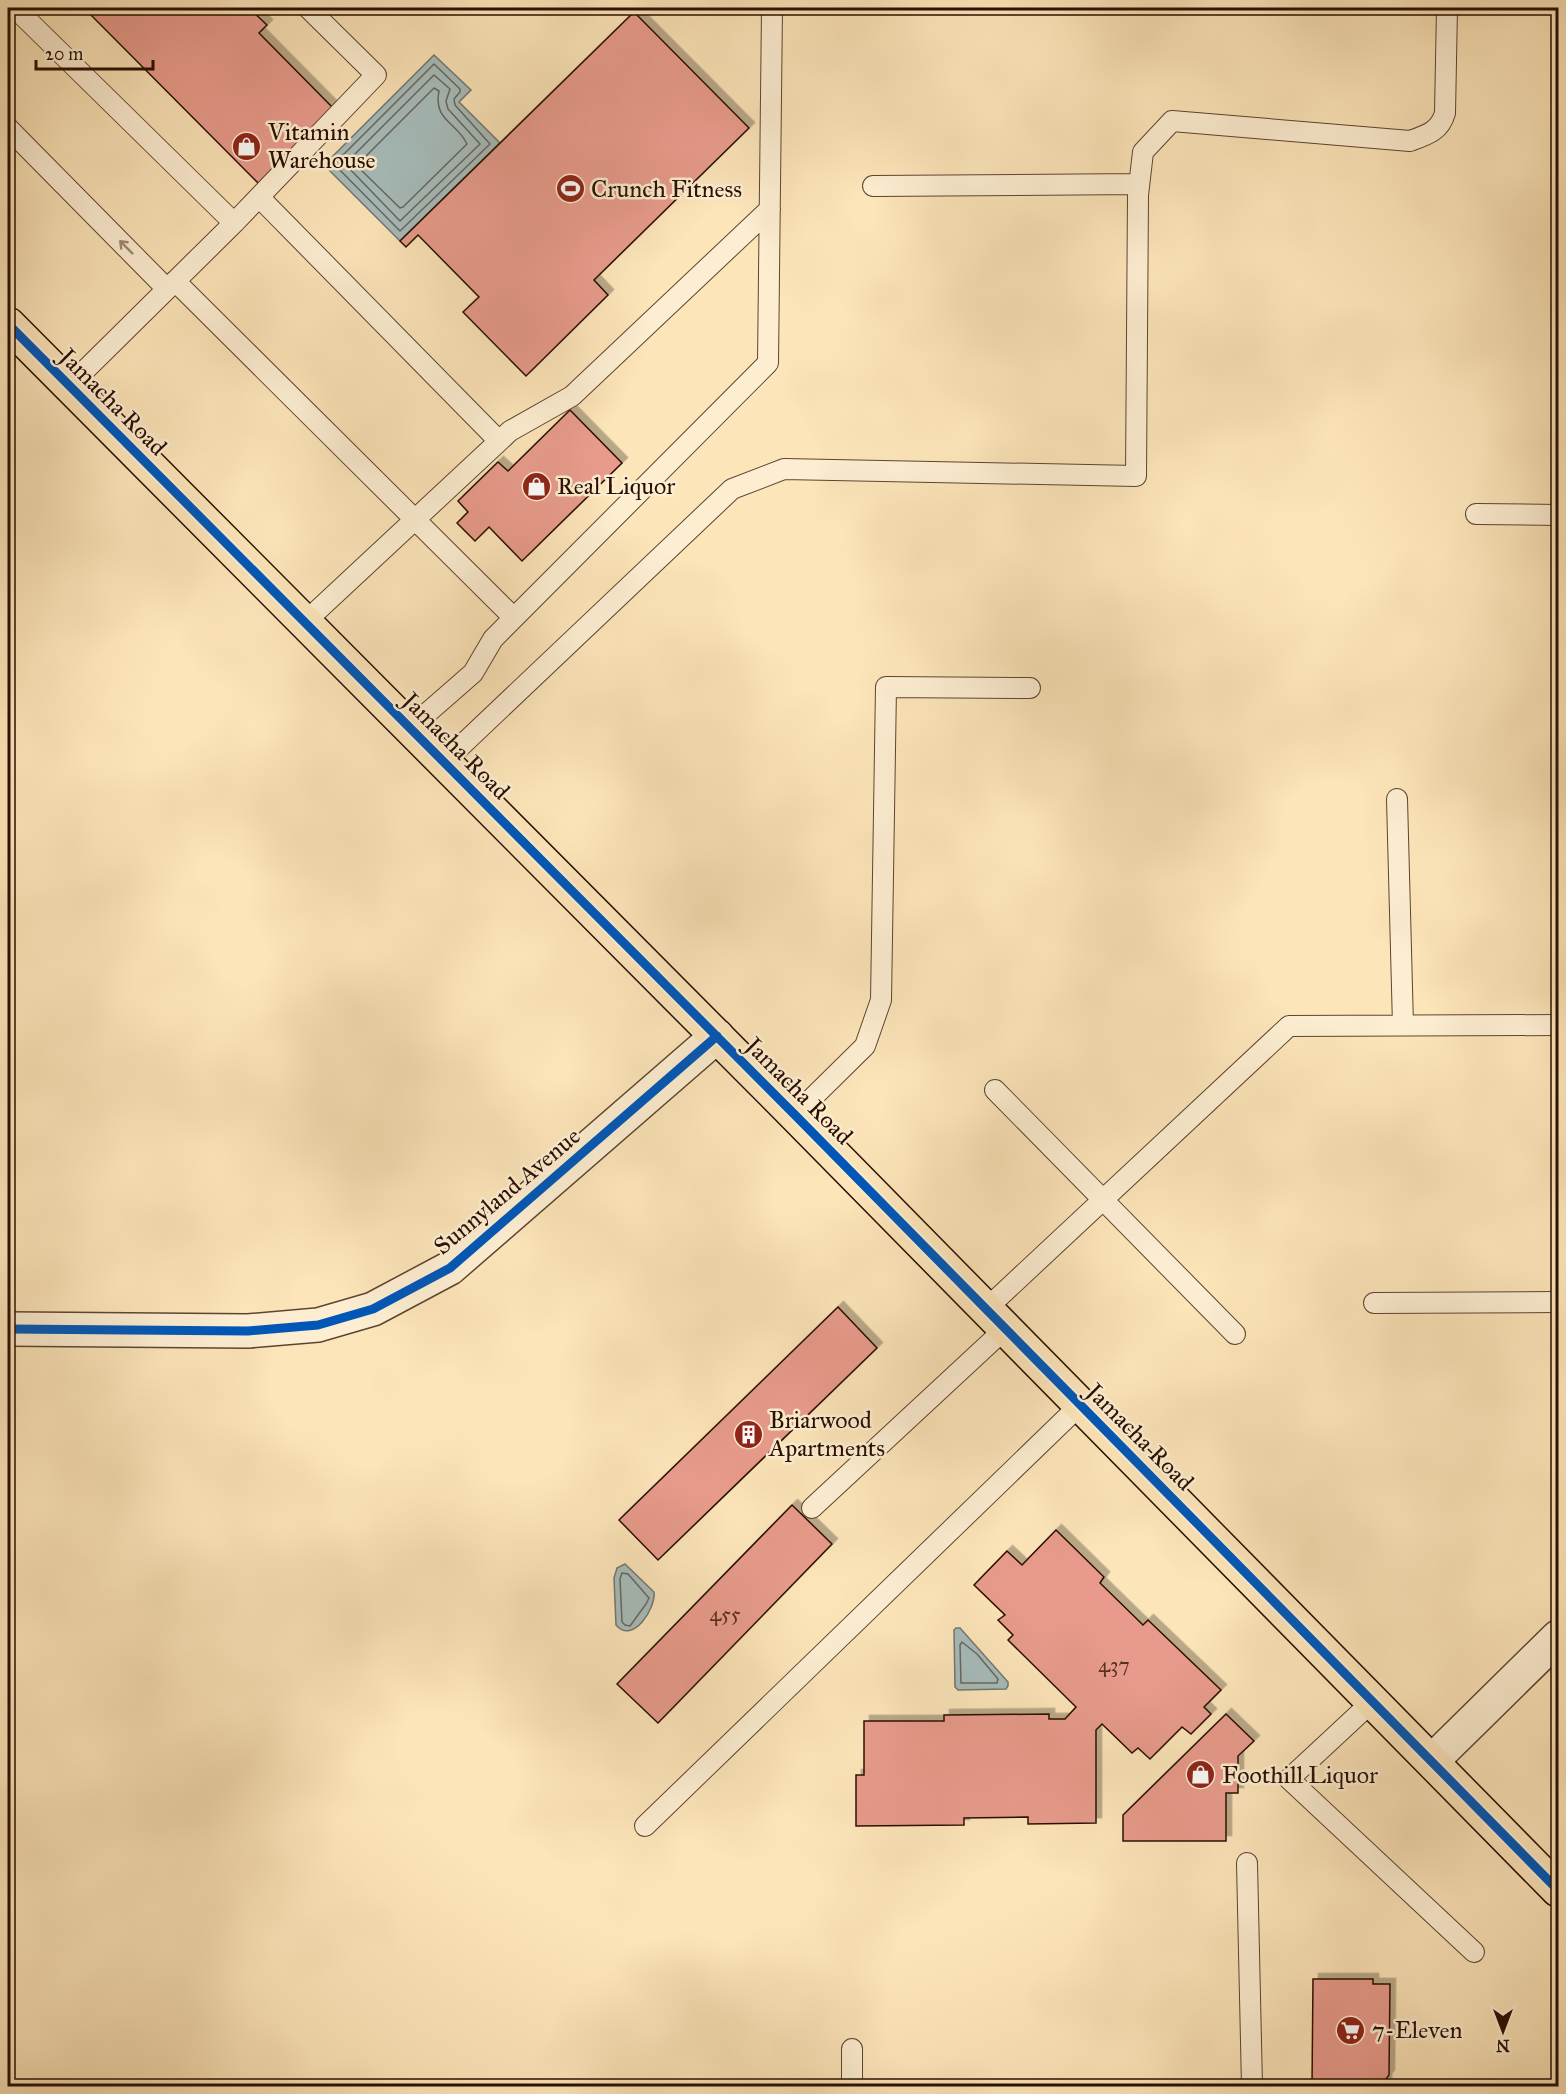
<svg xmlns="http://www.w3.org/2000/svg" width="1566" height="2094" font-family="'IM FELL Great Primer',serif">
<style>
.water{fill:#a6bcbb;stroke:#747670;stroke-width:1.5}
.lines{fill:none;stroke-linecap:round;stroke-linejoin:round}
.shore{stroke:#68655e;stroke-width:1.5}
.building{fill:#e89b8c;stroke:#290e00;stroke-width:1.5;filter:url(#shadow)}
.service-casing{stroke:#5e442e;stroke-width:22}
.minor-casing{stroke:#5e442e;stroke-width:36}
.primary-casing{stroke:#290e00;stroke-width:36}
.service{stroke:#fdeed2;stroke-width:20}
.minor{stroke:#fdeed2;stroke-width:33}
.primary{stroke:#fce5b9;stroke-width:33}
.cycleway-casing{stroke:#fdeed2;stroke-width:13}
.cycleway{stroke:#0057b8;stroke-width:9}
.oneway{stroke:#9e8974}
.labels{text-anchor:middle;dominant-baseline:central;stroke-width:5;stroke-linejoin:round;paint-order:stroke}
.number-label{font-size:21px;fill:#593123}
.poi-label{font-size:24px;fill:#290e00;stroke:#fdeed2;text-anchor:start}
.street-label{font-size:24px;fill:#290e00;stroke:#fdeed2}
</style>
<defs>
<filter id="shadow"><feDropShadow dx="5.5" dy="-5.5" stdDeviation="0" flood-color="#0004"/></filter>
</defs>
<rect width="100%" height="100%" fill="#fce5b9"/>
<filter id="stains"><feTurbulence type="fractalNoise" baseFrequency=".00333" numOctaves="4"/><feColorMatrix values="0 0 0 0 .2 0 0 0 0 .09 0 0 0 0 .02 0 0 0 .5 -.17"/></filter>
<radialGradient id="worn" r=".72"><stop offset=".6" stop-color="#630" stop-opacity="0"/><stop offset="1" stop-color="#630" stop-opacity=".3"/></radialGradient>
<path class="water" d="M 434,55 L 471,90 L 459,102 L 500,143 L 400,241 L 324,165 Z
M 625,1564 L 654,1592 C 656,1608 633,1645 616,1625 L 614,1578 L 617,1568 Z
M 956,1628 L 960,1628 L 1008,1682 L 1008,1686 L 1006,1689 L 958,1690 L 955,1687 L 954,1630 Z"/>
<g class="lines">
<path class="shore" d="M 434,64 L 460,89 L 460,92 L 454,99 L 455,105 L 490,144 L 400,231 L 334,164 Z
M 434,75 L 450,89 L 446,101 L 448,109 L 480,144 L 400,221 L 345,164 Z
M 434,88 L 439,91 C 433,121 457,122 467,144 L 403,207 L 400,208 L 358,167 L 358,164 Z
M 622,1573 L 628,1574 L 649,1598 L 646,1604 L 630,1626 L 625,1625 L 622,1622 L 620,1579 Z
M 962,1642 L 977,1654 L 998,1679 L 997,1683 L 961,1683 L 960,1645 Z"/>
</g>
<path class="building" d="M 84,8 L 249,8 L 267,25 L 259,33 L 336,111 L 259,184 Z
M 634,12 L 749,128 L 594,280 L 608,295 L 526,376 L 463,312 L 479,297 L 418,235 L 406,247 L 400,241 Z
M 570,410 L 622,463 L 522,561 L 489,527 L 475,541 L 457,523 L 468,512 L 458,501 L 498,462 L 508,471 Z
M 838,1307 L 877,1348 L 658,1560 L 619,1520 Z
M 792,1505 L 832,1544 L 658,1723 L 617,1684 Z
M 1056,1530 L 1104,1577 L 1100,1583 L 1143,1625 L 1148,1620 L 1221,1690 L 1204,1707 L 1211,1714 L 1191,1734 L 1182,1727 L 1150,1759 L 1138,1748 L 1132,1753 L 1102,1724 L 1096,1730 L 1096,1823 L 1028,1824 L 1028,1817 L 964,1818 L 964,1825 L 856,1826 L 856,1775 L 864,1775 L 864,1721 L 944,1721 L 944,1715 L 1049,1714 L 1049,1719 L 1065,1719 L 1076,1707 L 1008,1640 L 1013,1635 L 998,1620 L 1005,1615 L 974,1585 L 1007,1551 L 1022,1565 Z
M 1226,1714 L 1254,1741 L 1238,1756 L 1238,1793 L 1226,1793 L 1226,1841 L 1123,1841 L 1123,1815 Z
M 1313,1979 L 1373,1979 L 1373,1984 L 1390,1984 L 1389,2075 L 1386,2079 L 1386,2086 L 1312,2086 Z"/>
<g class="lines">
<defs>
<path id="service" d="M 15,8 L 234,223 L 69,386
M 8,128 L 167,289
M 873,186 L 1139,184
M 259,197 L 499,441
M 234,223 L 376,75 L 308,8
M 175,281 L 514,618
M 1476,514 L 1558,515
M 305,622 L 510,431 L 572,396 L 770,209
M 410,728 L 473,673 L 493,639 L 768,363 L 772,8
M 444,762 L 732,489 L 784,469 L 1136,476 L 1138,195 L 1143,152 L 1172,121 L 1410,141 C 1427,135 1440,131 1445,113 L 1447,8
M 1397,799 L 1403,1025
M 995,1090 L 1235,1334
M 795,1115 L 865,1046 L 881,1000 L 886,687 L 1030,688
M 1374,1303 L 1558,1302
M 986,1309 L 1289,1026 L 1558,1025
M 812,1508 L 1006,1328
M 1374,1700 L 1289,1779 L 1474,1952
M 645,1826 L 1081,1404
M 1247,1863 L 1252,2086
M 852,2049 L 852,2086"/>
<path id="minor" d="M 8,1329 L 248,1331 L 318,1325 L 373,1309 L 450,1268 L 717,1036
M 1432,1761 L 1558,1637"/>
<path id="primary" d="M 8,324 L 795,1115 L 1558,1890"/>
</defs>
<use href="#service" class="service-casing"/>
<use href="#minor" class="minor-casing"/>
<use href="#primary" class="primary-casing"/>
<use href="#service" class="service"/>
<use href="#minor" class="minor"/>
<use href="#primary" class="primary"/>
<defs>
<path id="cycleway" d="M 8,324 L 795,1115 L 1558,1890
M 8,1329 L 248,1331 L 318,1325 L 373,1309 L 450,1268 L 717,1036"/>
</defs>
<use href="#cycleway" class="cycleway-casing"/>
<use href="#cycleway" class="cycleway"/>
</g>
<defs><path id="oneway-shaft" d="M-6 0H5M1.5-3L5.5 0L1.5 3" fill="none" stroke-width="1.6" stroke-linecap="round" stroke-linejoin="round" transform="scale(1.5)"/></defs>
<use class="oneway" href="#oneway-shaft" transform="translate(126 247) rotate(-135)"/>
<defs>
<symbol id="shop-disc" viewBox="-11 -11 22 22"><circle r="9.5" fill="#8f2418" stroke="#fdeed2"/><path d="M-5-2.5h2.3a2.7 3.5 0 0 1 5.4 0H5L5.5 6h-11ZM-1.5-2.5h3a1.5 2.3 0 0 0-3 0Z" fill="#fff"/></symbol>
<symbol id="stadium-disc" viewBox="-11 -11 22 22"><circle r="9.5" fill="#8f2418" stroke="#fdeed2"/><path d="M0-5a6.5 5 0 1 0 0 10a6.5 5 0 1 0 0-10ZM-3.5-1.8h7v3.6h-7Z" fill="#fff"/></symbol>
<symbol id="building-disc" viewBox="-11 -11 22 22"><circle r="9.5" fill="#8f2418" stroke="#fdeed2"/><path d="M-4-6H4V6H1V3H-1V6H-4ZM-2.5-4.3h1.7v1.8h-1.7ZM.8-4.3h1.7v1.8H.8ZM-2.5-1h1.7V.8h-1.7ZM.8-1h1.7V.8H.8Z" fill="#fff"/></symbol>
<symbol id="supermarket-disc" viewBox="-11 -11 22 22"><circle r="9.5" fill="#8f2418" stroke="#fdeed2"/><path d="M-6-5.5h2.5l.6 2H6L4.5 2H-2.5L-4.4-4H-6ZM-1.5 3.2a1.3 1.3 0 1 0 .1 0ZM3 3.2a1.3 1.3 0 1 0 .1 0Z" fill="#fff"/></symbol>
</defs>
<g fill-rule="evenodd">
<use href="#shop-disc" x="230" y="130" width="33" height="33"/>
<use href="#stadium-disc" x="554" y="172" width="33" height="33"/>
<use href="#shop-disc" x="520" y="470" width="33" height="33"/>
<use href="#building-disc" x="732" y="1418" width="33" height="33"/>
<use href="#shop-disc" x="1184" y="1758" width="33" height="33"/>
<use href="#supermarket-disc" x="1334" y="2014" width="33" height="33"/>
</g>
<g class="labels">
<g class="number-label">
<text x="725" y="1614">455</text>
<text x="1114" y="1665">437</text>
</g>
<g class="poi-label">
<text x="268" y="132">Vitamin<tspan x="268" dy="28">Warehouse</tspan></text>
<text x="591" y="189">Crunch Fitness</text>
<text x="557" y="486">Real Liquor</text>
<text x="769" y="1420">Briarwood<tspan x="769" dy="28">Apartments</tspan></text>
<text x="1222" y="1775">Foothill Liquor</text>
<text x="1372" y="2030">7-Eleven</text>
</g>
<g class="street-label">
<text transform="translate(113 402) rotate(45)">Jamacha Road</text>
<text transform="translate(456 746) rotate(45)">Jamacha Road</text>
<text transform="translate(799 1091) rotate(45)">Jamacha Road</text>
<text transform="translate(507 1191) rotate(-40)">Sunnyland Avenue</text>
<text transform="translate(1140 1437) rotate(45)">Jamacha Road</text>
</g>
</g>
<rect width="1566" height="2094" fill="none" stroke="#fce5b9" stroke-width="30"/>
<rect x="9" y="9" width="1548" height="2076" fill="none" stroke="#290e00" stroke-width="3"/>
<rect x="15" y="15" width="1536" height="2064" fill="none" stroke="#290e00" stroke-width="1.5"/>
<g transform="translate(1503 2031) rotate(180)" stroke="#fdeed2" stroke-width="4.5" paint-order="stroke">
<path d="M0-4.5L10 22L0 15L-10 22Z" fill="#290e00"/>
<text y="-9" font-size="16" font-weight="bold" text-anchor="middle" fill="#290e00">N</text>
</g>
<path d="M36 60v9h117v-9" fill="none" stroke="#290e00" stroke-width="3"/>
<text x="45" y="60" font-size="18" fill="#290e00" stroke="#fdeed2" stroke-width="4.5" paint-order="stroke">20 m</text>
<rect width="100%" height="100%" filter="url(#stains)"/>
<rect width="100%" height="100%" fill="url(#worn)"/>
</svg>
